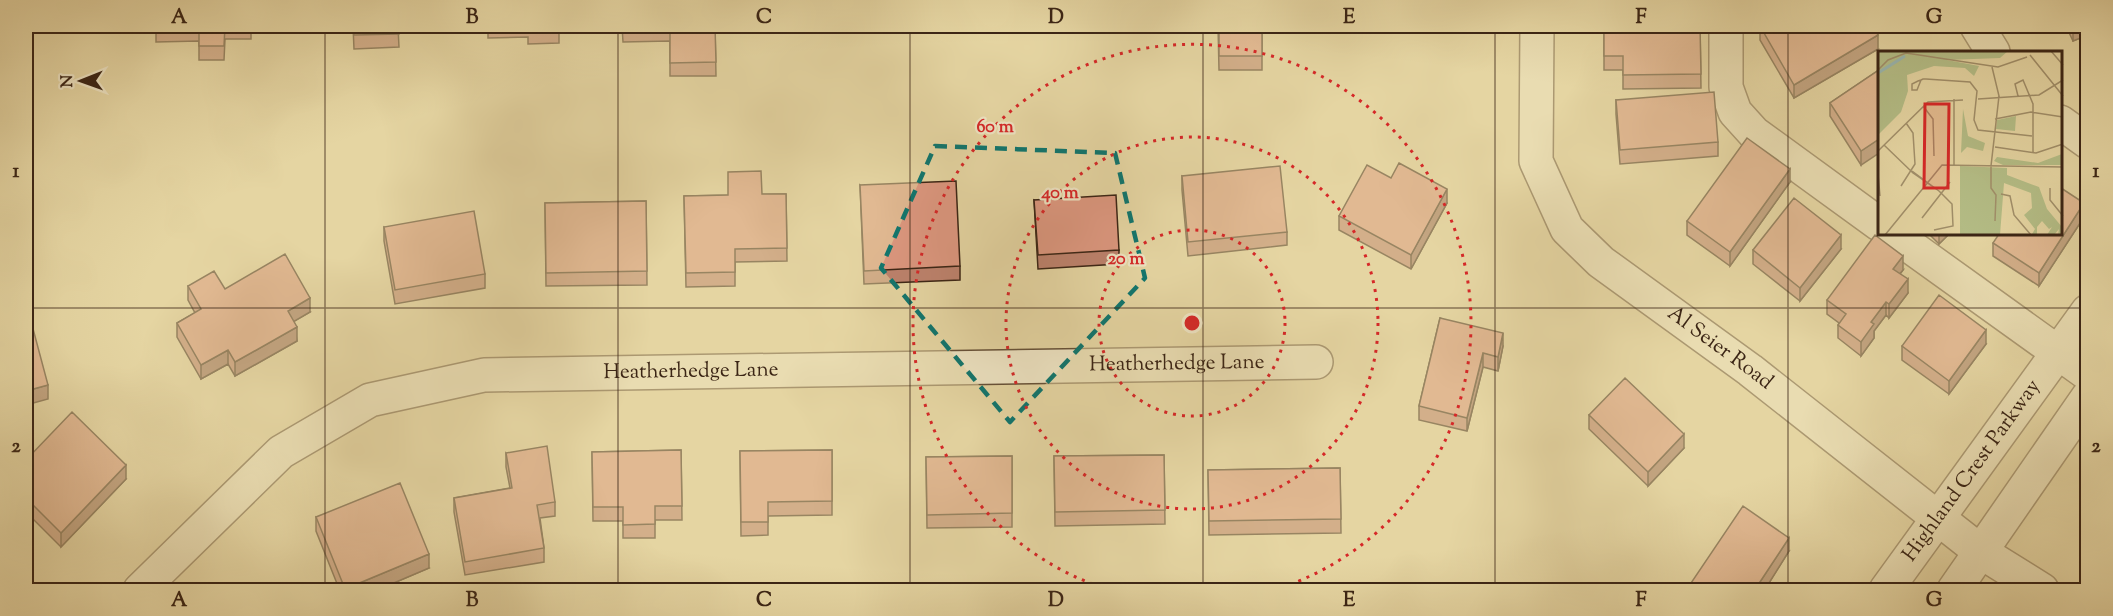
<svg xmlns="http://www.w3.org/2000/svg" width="2113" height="616" font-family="'Sorts Mill Goudy',serif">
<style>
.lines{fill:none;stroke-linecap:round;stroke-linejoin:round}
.minor-casing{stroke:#665138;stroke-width:36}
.minor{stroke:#eee4c3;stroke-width:33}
.wall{fill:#bd826d;stroke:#3b2515;stroke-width:1.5}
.shaded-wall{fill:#9a6a59;stroke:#3b2515;stroke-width:1.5}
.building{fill:#dc977f;stroke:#3b2515;stroke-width:1.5}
.marked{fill:none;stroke:#0f766e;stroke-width:4.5;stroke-dasharray:12 8;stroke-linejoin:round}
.grid{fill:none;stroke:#3b2515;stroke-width:1.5;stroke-opacity:0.55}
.ring{fill:none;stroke:#d62828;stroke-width:3;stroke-dasharray:3 6}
.labels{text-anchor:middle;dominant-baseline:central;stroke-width:4.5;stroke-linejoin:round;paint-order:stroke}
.street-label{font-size:21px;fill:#3b2515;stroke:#eee4c3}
.inset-river{fill:none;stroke:#99b6af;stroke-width:3}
.inset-road{fill:none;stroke:#a18f6a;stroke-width:1.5}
.view{fill:#d62828;fill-opacity:0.15;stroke:#d62828;stroke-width:3}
.inset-edge{fill:none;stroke:#3b2515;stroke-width:3}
.centre{fill:#d62828;stroke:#eee4c3;stroke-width:3}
.ring-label{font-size:18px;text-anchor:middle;font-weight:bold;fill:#d62828;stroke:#eee4c3;stroke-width:4.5;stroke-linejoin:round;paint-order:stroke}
.neatline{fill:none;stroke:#3b2515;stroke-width:2}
.grid-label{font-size:20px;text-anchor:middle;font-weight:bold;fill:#3b2515}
</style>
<rect width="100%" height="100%" fill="#e5d5a2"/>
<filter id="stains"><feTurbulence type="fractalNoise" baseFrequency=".00333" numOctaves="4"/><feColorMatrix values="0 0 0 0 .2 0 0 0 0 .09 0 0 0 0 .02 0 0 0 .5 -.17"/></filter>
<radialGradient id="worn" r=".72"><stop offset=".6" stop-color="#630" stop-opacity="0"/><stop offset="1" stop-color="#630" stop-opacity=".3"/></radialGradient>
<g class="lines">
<defs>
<g id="minor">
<path id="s1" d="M 1537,26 L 1536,161 L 1567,229 L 1601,262 L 1750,370 L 1981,552 L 2042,590"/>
<path d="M 1726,26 L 1726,87 L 1735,112 L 1754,133 L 1879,224"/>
<path d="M 1977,26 L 1993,52"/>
<path d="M 2060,122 L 2088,142"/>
<path d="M 1893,234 L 2088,374"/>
<path id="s2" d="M 140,590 L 281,452 L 370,400 L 484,375 L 1316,362"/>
<path id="s3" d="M 1886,590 L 2088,311"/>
<path d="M 1954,590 L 2088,397"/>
</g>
</defs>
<use href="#minor" class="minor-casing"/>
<use href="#minor" class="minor"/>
</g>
<path class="wall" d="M 156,26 L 251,26 L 251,39 L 225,39 L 224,60 L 199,60 L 199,41 L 156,42 Z
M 353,26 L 424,26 L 424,27 L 398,27 L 399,47 L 354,49 Z
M 488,26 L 575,26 L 559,26 L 559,43 L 528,44 L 528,37 L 488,38 Z
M 622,26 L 715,26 L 716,76 L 670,76 L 670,41 L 623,42 Z
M 802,26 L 881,26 L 881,29 L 803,30 Z
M 1218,26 L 1262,26 L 1262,70 L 1219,70 Z
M 1345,26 L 1407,26 L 1407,30 L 1345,31 Z
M 1604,26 L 1700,26 L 1701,88 L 1623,89 L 1623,70 L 1604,70 Z
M 1760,26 L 1878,49 L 1794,98 L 1760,40 Z
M 2066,26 L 2088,26 L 2088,35 L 2073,41 Z
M 1879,70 L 1861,165 L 1830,116 L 1830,103 Z
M 1616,100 L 1718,142 L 1718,156 L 1620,164 L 1616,114 Z
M 1182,176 L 1287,232 L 1287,245 L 1188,256 L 1182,190 Z
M 1391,178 L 1447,203 L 1411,269 L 1339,230 L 1339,216 Z
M 1790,182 L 1730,266 L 1687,235 L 1687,221 Z
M 860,185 L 960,266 L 960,280 L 864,284 Z
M 786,194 L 787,261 L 735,262 L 735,286 L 686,287 L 684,196 Z
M 1034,200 L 1119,250 L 1119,264 L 1038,269 Z
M 646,201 L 647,285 L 546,286 L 545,203 Z
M 2084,217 L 2039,286 L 1993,256 L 1993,243 Z
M 384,227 L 485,274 L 485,288 L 395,304 L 384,241 Z
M 1929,234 L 1949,234 L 1939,244 Z
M 1841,249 L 1800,301 L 1753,264 L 1753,250 Z
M 1903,270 L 1900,274 L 1908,293 L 1889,318 L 1886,315 L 1874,331 L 1874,338 L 1861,356 L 1838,338 L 1838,325 L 1839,323 L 1827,314 L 1827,300 Z
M 188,286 L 225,289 L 310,312 L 294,321 L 297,341 L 235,376 L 228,364 L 201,379 L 177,337 L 177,323 L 195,313 L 188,300 Z
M 1440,318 L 1503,346 L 1498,371 L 1483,367 L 1467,431 L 1419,420 L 1419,406 Z
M 1986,344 L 1949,394 L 1902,360 L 1902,346 Z
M 1589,415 L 1684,448 L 1648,486 L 1589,429 Z
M 681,450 L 682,520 L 655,520 L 655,538 L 623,538 L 623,521 L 593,521 L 592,452 Z
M 832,450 L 832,515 L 768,516 L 768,535 L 741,536 L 740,451 Z
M 506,453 L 555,502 L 555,516 L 540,518 L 544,548 L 544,562 L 465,575 L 454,512 L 454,498 L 510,488 L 506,467 Z
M 1164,455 L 1165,524 L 1055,526 L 1054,456 Z
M 1012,456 L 1012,527 L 927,528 L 926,457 Z
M 26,460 L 126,479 L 61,547 L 26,512 Z
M 1340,468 L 1341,533 L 1209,535 L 1208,470 Z
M 316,517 L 429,568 L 375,591 L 340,591 L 316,531 Z
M 1789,551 L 1764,591 L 1691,591 L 1691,583 Z"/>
<path class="shaded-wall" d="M 29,26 L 37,26 L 26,46 L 26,33 Z
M 2077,26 L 2088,26 L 2088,35 L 2073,41 L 2073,27 Z
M 1878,35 L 1878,49 L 1794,98 L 1794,85 Z
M 1879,139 L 1879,153 L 1861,165 L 1861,151 Z
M 1790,169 L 1790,182 L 1730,266 L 1730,252 Z
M 1447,189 L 1447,203 L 1411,269 L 1411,255 Z
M 2084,203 L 2084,217 L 2039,286 L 2039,273 Z
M 1939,234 L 1949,234 L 1939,244 Z
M 1841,235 L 1841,249 L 1800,301 L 1800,288 Z
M 1903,256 L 1903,270 L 1893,282 L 1893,269 Z
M 1908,279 L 1908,293 L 1889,318 L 1889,304 Z
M 310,298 L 310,312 L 288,325 L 288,311 Z
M 1886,302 L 1886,315 L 1874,331 L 1874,338 L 1861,356 L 1861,342 L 1871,322 Z
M 297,327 L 297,341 L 235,376 L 235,362 Z
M 1986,330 L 1986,344 L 1949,394 L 1949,381 Z
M 1503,333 L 1503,346 L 1498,371 L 1498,357 Z
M 228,350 L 228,364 L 201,379 L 201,365 Z
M 1483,353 L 1483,367 L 1467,431 L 1467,418 Z
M 48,385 L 48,399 L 26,405 L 26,391 Z
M 1684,434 L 1684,448 L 1648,486 L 1648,472 Z
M 126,465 L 126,479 L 61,547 L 61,533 Z
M 1789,538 L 1789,551 L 1764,591 L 1754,591 Z
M 429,554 L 429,568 L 375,591 L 345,591 L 345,589 Z"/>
<path class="building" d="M 26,26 L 29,26 L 26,33 Z
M 156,26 L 225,26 L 224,46 L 199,46 L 199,27 L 156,28 Z
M 354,26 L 398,26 L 399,34 L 354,35 Z
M 528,26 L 559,26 L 559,29 L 528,30 Z
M 623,26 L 715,26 L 716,62 L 670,63 L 670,27 L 623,28 Z
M 1219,26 L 1262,26 L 1262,56 L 1219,56 Z
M 1604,26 L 1700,26 L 1701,74 L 1623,75 L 1623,56 L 1604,56 Z
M 1760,26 L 1872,26 L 1878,35 L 1794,85 Z
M 1879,70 L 1879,139 L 1861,151 L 1830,103 Z
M 1714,92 L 1718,142 L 1620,150 L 1616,100 Z
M 1747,138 L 1790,169 L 1730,252 L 1687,221 Z
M 1399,163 L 1447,189 L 1411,255 L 1339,216 L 1367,165 L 1391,178 Z
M 1280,166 L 1287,232 L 1188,242 L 1182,176 Z
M 761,171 L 762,194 L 786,194 L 787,248 L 735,249 L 735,272 L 686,273 L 684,196 L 728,195 L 728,172 Z
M 956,181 L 960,266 L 864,271 L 860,185 Z
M 2061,188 L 2084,203 L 2039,273 L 1993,243 L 1999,234 L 2061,234 Z
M 1116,195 L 1119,250 L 1038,255 L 1034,200 Z
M 1794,198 L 1841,235 L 1800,288 L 1753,250 Z
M 646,201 L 647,271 L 546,273 L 545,203 Z
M 474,211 L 485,274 L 395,290 L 384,227 Z
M 1875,235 L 1903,256 L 1893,269 L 1908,279 L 1889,304 L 1886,302 L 1871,322 L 1874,324 L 1861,342 L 1838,325 L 1846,314 L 1827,300 Z
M 285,254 L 310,298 L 288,311 L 297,327 L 235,362 L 228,350 L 201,365 L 177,323 L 201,309 L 188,286 L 214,271 L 225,289 Z
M 1939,295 L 1986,330 L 1949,381 L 1902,346 Z
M 28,310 L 48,385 L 26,391 L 26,311 Z
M 1440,318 L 1503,333 L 1498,357 L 1483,353 L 1467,418 L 1419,406 Z
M 1625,378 L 1684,434 L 1648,472 L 1589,415 Z
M 72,412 L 126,465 L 61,533 L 26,498 L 26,460 Z
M 547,446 L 555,502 L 537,505 L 544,548 L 465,562 L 454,498 L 512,488 L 506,453 Z
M 681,450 L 682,506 L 655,506 L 655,524 L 623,525 L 623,507 L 593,507 L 592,452 Z
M 832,450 L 832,501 L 768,502 L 768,522 L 741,522 L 740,451 Z
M 1164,455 L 1165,510 L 1055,512 L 1054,456 Z
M 1012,456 L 1012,513 L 927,515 L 926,457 Z
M 1340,468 L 1341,519 L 1209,521 L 1208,470 Z
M 400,483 L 429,554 L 345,589 L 316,517 Z
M 1743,506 L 1789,538 L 1754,591 L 1702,591 L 1691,583 Z"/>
<path d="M0 0H2113V616H0ZM 935,146 L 1115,153 L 1145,278 L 1010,422 L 881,268 Z" fill="#e5d5a2" fill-opacity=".55" fill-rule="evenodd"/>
<path class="marked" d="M 935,146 L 1115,153 L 1145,278 L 1010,422 L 881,268 Z"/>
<path class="grid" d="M 325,26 L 325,590M 618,26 L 618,590M 910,26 L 910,590M 1203,26 L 1203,590M 1495,26 L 1495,590M 1788,26 L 1788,590M 26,308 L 2088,308"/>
<g class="ring">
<circle cx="1192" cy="323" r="93"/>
<circle cx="1192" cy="323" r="186"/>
<path d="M1110 590A279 279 0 1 1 1274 590"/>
</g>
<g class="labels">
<g class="street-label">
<text stroke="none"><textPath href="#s1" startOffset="404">Al Seier Road</textPath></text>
<text stroke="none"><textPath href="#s2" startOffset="1110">Heatherhedge Lane</textPath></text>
<text stroke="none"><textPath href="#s2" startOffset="624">Heatherhedge Lane</textPath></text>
<text stroke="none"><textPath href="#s3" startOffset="147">Highland Crest Parkway</textPath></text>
</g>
</g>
<g transform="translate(1878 51)">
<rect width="184" height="184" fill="#e5d5a2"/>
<path d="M 0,0 L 130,0 L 122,7 L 69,9 L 101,15 L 96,25 L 87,17 L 56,15 L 29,24 L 30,40 L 23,61 L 0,84 ZM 85,58 L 90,85 L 107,92 L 105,100 L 89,96 L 83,102 ZM 138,65 L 137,80 L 118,78 L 119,69 ZM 184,103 L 184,114 L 125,114 L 116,110 L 119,106 L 160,112 ZM 82,115 L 129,117 L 129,124 L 161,136 L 169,158 L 184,176 L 184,184 L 180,184 L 181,178 L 176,184 L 169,184 L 174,176 L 171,178 L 164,170 L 159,176 L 159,184 L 154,183 L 157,178 L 146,164 L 154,157 L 153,142 L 126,132 L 122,184 L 82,184 Z" fill="#b4bd86"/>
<path class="inset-river" d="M 0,22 L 27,5"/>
<path class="inset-road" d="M 173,0 L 185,14M 152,4 L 185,45M 114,16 L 121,45 L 113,115 L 113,137 L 118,144 L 117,170M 0,19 L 10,9 L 28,2 L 120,16 L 149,6M 43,29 L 39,39 L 34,39 L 34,33 L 40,30 L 43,29 L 45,28 L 48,28 L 92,31 L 99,40 L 96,69 L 100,79 L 154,85M 140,45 L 137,33 L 145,29 L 155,53 L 155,102M 100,48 L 161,44 L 185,29M 45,55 L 55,68 L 56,105M 184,65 L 184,93M 117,68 L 153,61 L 185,66M 6,94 L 35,122 L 61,140 L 34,120M 117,96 L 158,102 L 185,93M 0,100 L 50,51 L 85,49M 76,114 L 76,48M 0,123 L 2,145M 23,135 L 37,113 L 35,82 L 28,72M 172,137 L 172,149 L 185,165M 123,143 L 132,145 L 136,164 L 153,184M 44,167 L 72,131M 56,179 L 75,175 L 74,153 L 61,140M 7,184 L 64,114 L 185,116"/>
<path class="view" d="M 47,53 L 71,53 L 70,137 L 46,137 Z"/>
<rect width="184" height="184" class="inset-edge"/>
</g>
<circle cx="1192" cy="323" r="9" class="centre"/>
<g class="ring-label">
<text x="995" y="132">60 m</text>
<text x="1060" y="198">40 m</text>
<text x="1126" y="264">20 m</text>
</g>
<rect width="2113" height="616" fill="none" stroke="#e5d5a2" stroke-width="66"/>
<g transform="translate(81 81) rotate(269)" stroke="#eee4c3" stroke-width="4.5" paint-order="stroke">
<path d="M0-4.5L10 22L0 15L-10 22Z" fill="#3b2515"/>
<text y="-9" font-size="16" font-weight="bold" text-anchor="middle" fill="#3b2515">N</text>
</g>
<rect x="33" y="33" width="2047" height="550" class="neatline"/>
<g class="grid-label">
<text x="179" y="23">A</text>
<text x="472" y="23">B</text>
<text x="764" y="23">C</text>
<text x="1056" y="23">D</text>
<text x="1349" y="23">E</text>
<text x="1641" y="23">F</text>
<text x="1934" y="23">G</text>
<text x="16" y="177">1</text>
<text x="2096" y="177">1</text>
<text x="16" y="452">2</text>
<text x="2096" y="452">2</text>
<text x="179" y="606">A</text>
<text x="472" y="606">B</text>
<text x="764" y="606">C</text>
<text x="1056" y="606">D</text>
<text x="1349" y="606">E</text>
<text x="1641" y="606">F</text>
<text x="1934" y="606">G</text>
</g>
<rect width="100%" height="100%" filter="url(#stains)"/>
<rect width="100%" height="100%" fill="url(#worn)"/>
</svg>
